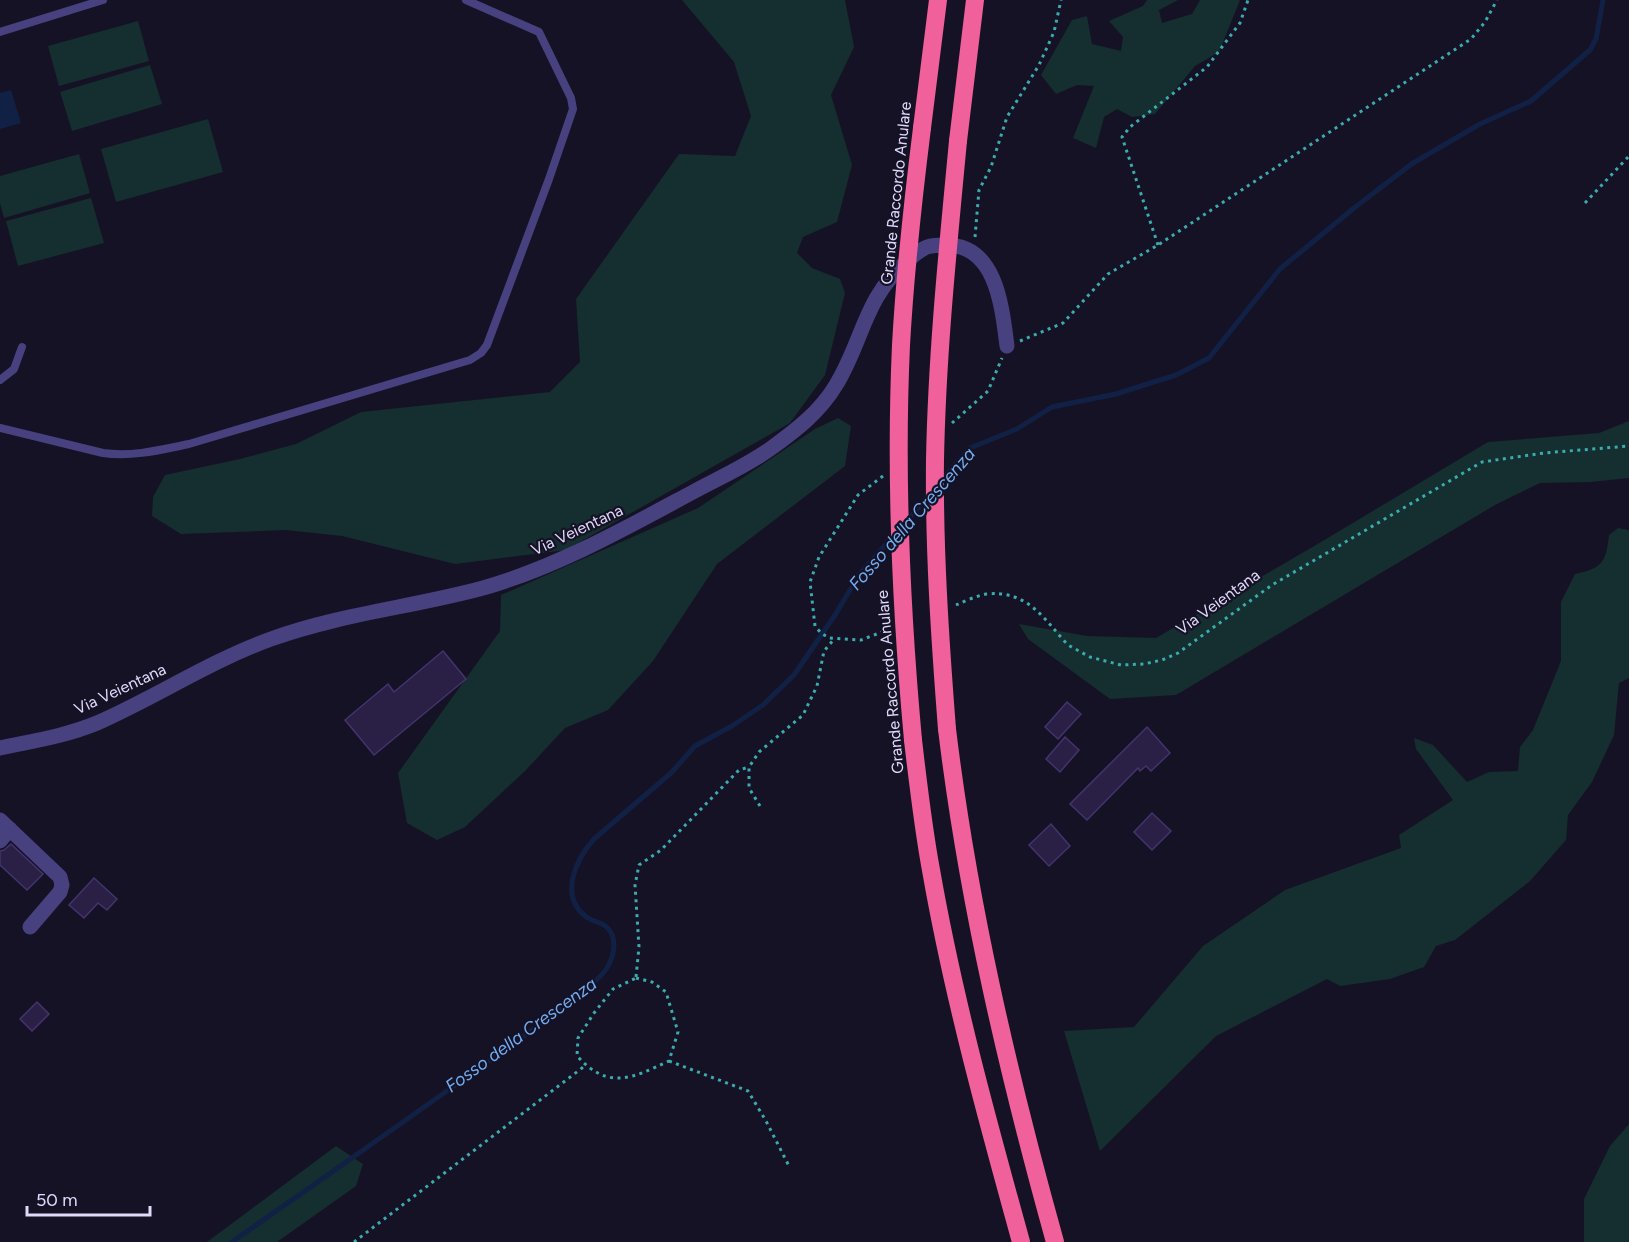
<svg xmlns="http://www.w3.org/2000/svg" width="1629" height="1242" font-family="Figtree,sans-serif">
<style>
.green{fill:#152e2f}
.water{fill:#112145}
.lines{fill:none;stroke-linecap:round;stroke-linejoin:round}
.stream{stroke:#112145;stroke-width:5}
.building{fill:#2a1f45;stroke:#43346e;stroke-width:1.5}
.path{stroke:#3bacae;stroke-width:3;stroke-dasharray:3 4.5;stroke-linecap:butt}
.lane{stroke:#484180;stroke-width:8}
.street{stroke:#484180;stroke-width:15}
.highway{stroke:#f0609a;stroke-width:18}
.highway-bridge{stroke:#f0609a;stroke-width:18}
.labels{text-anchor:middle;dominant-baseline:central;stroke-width:4.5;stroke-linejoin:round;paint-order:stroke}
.street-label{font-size:16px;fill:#e0d9fc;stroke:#161225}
.water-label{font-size:18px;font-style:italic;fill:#71adf2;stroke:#161225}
</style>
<rect width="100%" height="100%" fill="#161225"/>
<path class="green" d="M 682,0 L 845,0 L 854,47 L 831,95 L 852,165 L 837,222 L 803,237 L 797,253 L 812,268 L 840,279 L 845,293 L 825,375 L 790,423 L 566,550 L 455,564 L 342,536 L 286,530 L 181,534 L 152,516 L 153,497 L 165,475 L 240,459 L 296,444 L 361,412 L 550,392 L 580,362 L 576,299 L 679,154 L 735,156 L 751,116 L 734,62 Z
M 1147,0 L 1178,0 L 1159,10 L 1162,23 L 1192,14 L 1200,0 L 1240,0 L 1219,52 L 1195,66 L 1155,114 L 1132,117 L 1117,109 L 1104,117 L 1096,148 L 1073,138 L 1094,86 L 1077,85 L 1056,94 L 1041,75 L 1072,20 L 1087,16 L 1092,44 L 1121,51 L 1123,37 L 1109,21 L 1143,6 Z
M 138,21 L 149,61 L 59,86 L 48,46 Z
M 150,65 L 162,104 L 72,131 L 60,92 Z
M 208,119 L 223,172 L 116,202 L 101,149 Z
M 79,154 L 90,193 L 4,218 L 0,203 L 0,176 Z
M 91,198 L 104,243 L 18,266 L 6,221 Z
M 838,418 L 851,426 L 845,466 L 717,564 L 653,661 L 608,710 L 565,728 L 525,771 L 465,827 L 437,840 L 407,823 L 398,773 L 500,631 L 501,595 L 698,508 L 815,429 Z
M 1629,421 L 1629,478 L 1591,482 L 1540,483 L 1495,505 L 1176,695 L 1110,699 L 1028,639 L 1019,624 L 1087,636 L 1156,638 L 1321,542 L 1488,442 L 1599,433 Z
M 1618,528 L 1629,530 L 1629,678 L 1619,683 L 1614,735 L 1592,782 L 1568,815 L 1566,840 L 1530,881 L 1455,940 L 1436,946 L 1424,967 L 1390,979 L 1340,986 L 1327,979 L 1216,1036 L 1100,1151 L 1064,1031 L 1134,1027 L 1203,946 L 1285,890 L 1401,848 L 1399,835 L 1453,800 L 1416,749 L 1414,738 L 1433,745 L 1467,782 L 1489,772 L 1518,771 L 1520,747 L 1533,730 L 1561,661 L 1561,602 L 1575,574 C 1603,568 1606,562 1609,535 Z
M 1629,1124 L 1629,1242 L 1584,1242 L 1584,1199 L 1610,1146 Z
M 336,1146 L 363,1164 L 356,1186 L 277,1242 L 207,1242 Z"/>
<path class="water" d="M 11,90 L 21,123 L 0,129 L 0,93 Z"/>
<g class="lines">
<path class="stream" d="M 940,482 L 970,448 L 1017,429 L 1052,407 L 1116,394 L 1176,375 L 1209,358 L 1280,269 L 1354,208 L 1413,163 L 1480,124 L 1531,101 L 1590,50 L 1596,39 L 1603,0
M 905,523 L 930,494
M 232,1242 C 325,1177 418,1112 510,1046 C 536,1027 562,1009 586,989 C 594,982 603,976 608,966 C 615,954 618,934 604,925 C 597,921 590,921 584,915 C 559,894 577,858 594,839 L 671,773 L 695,746 L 732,726 L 763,705 L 794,675 L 835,615 L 859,575 L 895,534"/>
</g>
<path class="building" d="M 443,651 L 466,679 L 374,755 L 345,720 L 388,684 L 394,692 Z
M 1067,702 L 1081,714 L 1058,739 L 1045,727 Z
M 1147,727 L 1170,753 L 1151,771 L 1146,766 L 1140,771 L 1138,768 L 1087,820 L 1070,804 Z
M 1065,737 L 1079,750 L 1060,772 L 1046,759 Z
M 1152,813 L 1171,831 L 1152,850 L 1134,832 Z
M 1051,824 L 1070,846 L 1049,866 L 1029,845 Z
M 11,844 L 43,874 L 27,890 L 0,865 L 0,851 L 4,850 Z
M 94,878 L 117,899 L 107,910 L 98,903 L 84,918 L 69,905 Z
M 37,1002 L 49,1014 L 32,1031 L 20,1019 Z"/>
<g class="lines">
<path class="path" d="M 1585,203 L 1629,156
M 975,237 L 979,190 L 991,167 L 1007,117 L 1039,65 L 1054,32 L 1061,0
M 1158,245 L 1122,137 L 1130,127 L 1207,67 L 1240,23 L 1248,0
M 1020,341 L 1063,323 L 1108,274 L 1158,245 L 1471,39 L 1485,22 L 1497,0
M 952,423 L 988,391 L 1002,358
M 883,476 L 858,495 L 819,557 L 810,582 L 815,626 L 821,633 L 829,638 L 861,640 L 887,630
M 956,605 C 965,601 976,596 986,594 C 1028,590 1043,618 1068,645 L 1090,657 L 1121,665 L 1144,664 L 1162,660 L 1178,653 L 1272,585 L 1482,462 L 1544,453 L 1629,446
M 760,806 L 749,788 L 749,767 L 759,752 L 803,715 L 817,686 L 824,651 L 835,638
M 636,977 L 639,947 L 635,885 L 639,865 L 661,850 L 739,770 L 749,767
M 636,978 L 652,982 L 666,992 L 678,1032 L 669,1061 C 632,1078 609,1091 577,1056 L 578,1038 L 594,1013 L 613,989 Z
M 669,1061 L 748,1091 L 766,1121 L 789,1166
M 354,1242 L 586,1065"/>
<path class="lane" d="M 0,32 L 103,0
M 0,380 L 14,369 L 22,347
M 0,428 L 103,453 C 133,457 160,450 189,444 L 470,360 L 481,353 L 487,345 L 549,179 L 573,109 L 571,98 L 539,32 L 466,0"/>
<path class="street" d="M 0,748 C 32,741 66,736 97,723 C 156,697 210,661 271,639 C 340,614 413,607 483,588 C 557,567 626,528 693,492 C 719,478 746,466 770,449 C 795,431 820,412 836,385 C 863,341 864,298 907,261 C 913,256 919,250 927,247 C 933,245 940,245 946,245 C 997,245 1002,308 1007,346
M 0,820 L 60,877 L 62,885 L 60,892 L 30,927
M 0,841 L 10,829"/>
<path class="highway" d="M 922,128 L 938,0
M 958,141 L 975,0
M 947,729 C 968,903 1008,1073 1055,1242
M 913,740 C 918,783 923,827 931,870 C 953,996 987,1119 1021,1242"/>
<path class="highway-bridge" d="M 947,729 C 940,639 934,550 935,460 C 937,353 948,247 958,141
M 913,740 C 901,609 895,477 901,345 C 905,273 913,200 922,128"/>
</g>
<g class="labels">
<g class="street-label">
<text transform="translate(896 193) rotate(-84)">Grande Raccordo Anulare</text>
<text transform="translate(577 530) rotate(-25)">Via Veientana</text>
<text transform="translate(1218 602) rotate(-36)">Via Veientana</text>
<text transform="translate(890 682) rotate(-95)">Grande Raccordo Anulare</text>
<text transform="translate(120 689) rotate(-25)">Via Veientana</text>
</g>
<g class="water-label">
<text transform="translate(912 519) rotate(-49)">Fosso della Crescenza</text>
<text transform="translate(521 1035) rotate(-36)">Fosso della Crescenza</text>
</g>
</g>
<path d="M27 1206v9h123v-9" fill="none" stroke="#e0d9fc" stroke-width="3"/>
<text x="36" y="1206" font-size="18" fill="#e0d9fc" stroke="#161225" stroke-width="4.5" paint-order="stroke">50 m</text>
</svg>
